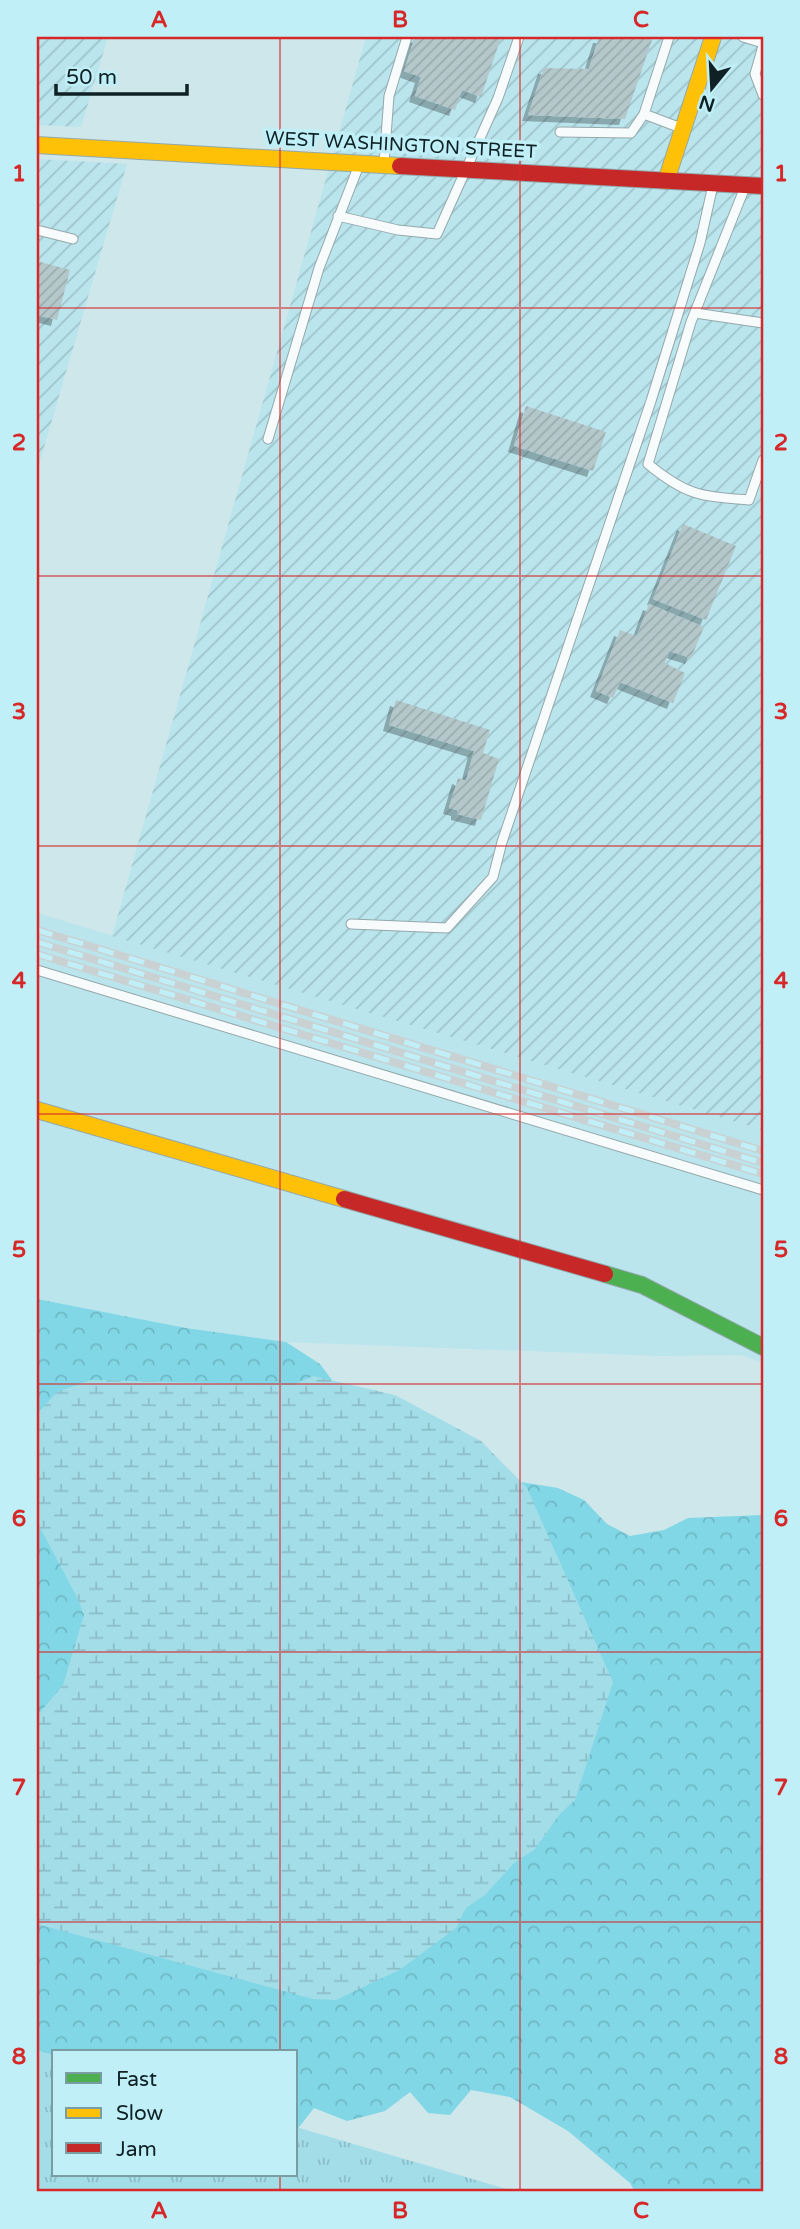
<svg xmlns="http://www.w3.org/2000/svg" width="800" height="2229" font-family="'Varela Round',sans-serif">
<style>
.built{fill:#bae5ed}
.industrial{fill:url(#industrial-furrows)}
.forest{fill:url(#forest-crowns)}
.wetland{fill:url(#wetland-marsh)}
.park{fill:url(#park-tufts)}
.building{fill:url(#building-hatch);filter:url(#shadow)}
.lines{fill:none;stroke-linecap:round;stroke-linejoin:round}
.lane-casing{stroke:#93a8ab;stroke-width:11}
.fast-casing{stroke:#93a8ab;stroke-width:18}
.slow-casing{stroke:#93a8ab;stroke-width:18}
.jam-casing{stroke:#93a8ab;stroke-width:18}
.lane{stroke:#f8fbfc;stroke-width:9}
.fast{stroke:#4caf50;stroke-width:16}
.slow{stroke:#ffc107;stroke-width:16}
.jam{stroke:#c62828;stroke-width:16}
.rail-casing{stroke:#c9d1d2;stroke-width:8}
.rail{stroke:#c0eff8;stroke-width:5;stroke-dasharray:16;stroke-linecap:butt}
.grid{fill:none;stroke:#d62828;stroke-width:2;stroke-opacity:0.55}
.labels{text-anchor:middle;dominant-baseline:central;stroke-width:7;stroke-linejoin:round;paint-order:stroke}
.street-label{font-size:19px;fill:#0f2124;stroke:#c0eff8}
.neatline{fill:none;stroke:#d62828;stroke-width:2.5}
.grid-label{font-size:23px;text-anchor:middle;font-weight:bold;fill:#d62828}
</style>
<defs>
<pattern id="industrial-furrows" width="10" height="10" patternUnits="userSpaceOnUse" patternTransform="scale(1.75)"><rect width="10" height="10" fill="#bae5ed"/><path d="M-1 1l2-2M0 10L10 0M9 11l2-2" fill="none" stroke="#9fc4cb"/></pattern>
<pattern id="forest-crowns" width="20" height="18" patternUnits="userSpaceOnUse" patternTransform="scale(1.75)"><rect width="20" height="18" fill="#81d7e6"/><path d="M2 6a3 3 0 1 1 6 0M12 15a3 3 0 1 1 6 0" fill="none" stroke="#6eb8c5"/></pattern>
<pattern id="wetland-marsh" width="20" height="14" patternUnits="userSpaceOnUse" patternTransform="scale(1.75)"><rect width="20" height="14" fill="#a3dde8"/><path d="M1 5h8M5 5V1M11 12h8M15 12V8" fill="none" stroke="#8bbdc7"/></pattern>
<pattern id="park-tufts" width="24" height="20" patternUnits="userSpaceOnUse" patternTransform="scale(1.75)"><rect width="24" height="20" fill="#a3dde8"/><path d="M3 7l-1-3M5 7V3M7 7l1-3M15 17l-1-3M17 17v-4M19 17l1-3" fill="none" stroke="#8bbdc7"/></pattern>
<pattern id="building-hatch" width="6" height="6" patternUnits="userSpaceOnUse" patternTransform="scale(1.75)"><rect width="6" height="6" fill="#b4c8cb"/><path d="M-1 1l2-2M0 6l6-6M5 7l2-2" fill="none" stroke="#9aacae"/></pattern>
<filter id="shadow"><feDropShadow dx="-6" dy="6" stdDeviation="0" flood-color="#0004"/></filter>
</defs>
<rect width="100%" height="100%" fill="#cde7eb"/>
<path class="built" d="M 37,913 L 763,1130 L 763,1363 L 742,1355 L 660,1356 L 286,1342 L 186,1328 L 37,1299 Z"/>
<path class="industrial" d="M 37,37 L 108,37 L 81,127 L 37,125 Z
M 366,37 L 763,37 L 763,1130 L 112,936 Z
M 37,159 L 127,164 L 37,471 Z"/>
<path class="forest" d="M 37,1299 L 186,1328 L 286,1342 L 320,1364 L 349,1403 L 495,1478 L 558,1488 L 584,1500 L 607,1524 L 630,1536 L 664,1530 L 688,1518 L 763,1515 L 763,2192 L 635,2192 L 630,2183 L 568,2131 L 510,2097 L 471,2090 L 450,2115 L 428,2113 L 410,2092 L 385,2111 L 347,2121 L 314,2108 L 296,2131 L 296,2052 L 54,2052 L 54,2150 L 37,2140 Z"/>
<path class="wetland" d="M 313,1376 L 395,1395 L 481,1441 L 527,1488 L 613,1682 L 575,1800 L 560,1814 L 534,1850 L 515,1862 L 485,1895 L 466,1908 L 456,1928 L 401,1969 L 336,2000 L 313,1999 L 37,1924 L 37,1716 L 63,1685 L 84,1615 L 78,1599 L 37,1522 L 37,1414 L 57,1392 L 91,1380 L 293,1385 Z"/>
<path class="park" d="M 37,2050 L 54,2055 L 54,2175 L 296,2175 L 296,2127 L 517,2192 L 37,2192 Z"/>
<path class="building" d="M 415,37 L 501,37 L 481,97 L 462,90 L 455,110 L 415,96 L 421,77 L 404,71 Z
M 599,37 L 653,37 L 625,119 L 528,115 L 544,68 L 589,69 Z
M 37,261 L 70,270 L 57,320 L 37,315 Z
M 526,406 L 606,432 L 593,471 L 514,446 Z
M 683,524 L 736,546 L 706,620 L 653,599 Z
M 649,604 L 704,627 L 691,658 L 669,651 L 665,663 L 685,673 L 673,703 L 620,682 L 613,698 L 596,691 L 620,630 L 637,636 Z
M 396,700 L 490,730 L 483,753 L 499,759 L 481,820 L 457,814 L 457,810 L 449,808 L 458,778 L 466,781 L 474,751 L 389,725 Z"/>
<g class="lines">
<defs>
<path id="lane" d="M 669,37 L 644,114 L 681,128
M 743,37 L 763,43
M 763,46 L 755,74 L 763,95
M 560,132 L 631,133 L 644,114
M 384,163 L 389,96 L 407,37
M 745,187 L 691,322 L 648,464 C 687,496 700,496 749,500 L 763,460
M 338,216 L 398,230 L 437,234 L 498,98 L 519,37
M 37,230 L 73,239
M 695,313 L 763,323
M 268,439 L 319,268 L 359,165
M 351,924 L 447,928 L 493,877 L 502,842 L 651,401 L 700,243 L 713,185
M 37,970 L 763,1190"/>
<path id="fast" d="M 605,1274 L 642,1285 L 763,1347"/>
<path id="slow" d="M 37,145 L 400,166
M 666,181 L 713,37
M 37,1110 L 344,1199"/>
<path id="jam" d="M 400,166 L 763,186
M 344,1199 L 605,1274"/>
</defs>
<use href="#lane" class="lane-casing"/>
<use href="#fast" class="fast-casing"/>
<use href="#slow" class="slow-casing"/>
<use href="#jam" class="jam-casing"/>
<use href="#lane" class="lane"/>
<use href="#fast" class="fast"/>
<use href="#slow" class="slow"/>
<use href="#jam" class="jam"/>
<defs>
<path id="rail" d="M 37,930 L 763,1151
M 37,942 L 763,1163
M 37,954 L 763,1174"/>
</defs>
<use href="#rail" class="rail-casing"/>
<use href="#rail" class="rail"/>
</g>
<path class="grid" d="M 280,37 L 280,2052M 520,37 L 520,2192M 37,308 L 763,308M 37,576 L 763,576M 37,846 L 763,846M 37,1114 L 763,1114M 37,1384 L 763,1384M 37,1652 L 763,1652M 37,1922 L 763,1922M 280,2175 L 280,2192"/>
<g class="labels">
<g class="street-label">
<text transform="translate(401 145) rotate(3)">WEST WASHINGTON STREET</text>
</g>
</g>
<rect width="800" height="2229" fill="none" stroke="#c0eff8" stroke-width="77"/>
<rect x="52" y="2050" width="245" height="126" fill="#c0eff8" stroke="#799da3" stroke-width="2"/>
<rect x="66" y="2073" width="35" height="10" fill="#4caf50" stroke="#799da3" stroke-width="2"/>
<text x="116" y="2086" font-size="21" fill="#0f2124">Fast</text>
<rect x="66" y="2108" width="35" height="10" fill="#ffc107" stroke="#799da3" stroke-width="2"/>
<text x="116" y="2120" font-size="21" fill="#0f2124">Slow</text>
<rect x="66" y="2143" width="35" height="10" fill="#c62828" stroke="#799da3" stroke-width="2"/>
<text x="116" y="2156" font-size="21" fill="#0f2124">Jam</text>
<g transform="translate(712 88) rotate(198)" stroke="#c0eff8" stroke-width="5" paint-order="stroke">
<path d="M0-5L12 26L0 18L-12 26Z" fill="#0f2124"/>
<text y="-10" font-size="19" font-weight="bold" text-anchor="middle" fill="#0f2124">N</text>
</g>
<path d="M56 84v10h131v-10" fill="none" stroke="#0f2124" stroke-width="3.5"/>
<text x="66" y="84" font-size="21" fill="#0f2124" stroke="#c0eff8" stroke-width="5" paint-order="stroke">50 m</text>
<rect x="38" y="38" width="724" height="2152" class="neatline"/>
<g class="grid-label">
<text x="159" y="27">A</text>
<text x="400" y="27">B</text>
<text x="641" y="27">C</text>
<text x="19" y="181">1</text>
<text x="781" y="181">1</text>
<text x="19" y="450">2</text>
<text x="781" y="450">2</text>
<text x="19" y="719">3</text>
<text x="781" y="719">3</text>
<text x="19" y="988">4</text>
<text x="781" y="988">4</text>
<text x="19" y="1257">5</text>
<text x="781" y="1257">5</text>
<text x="19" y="1526">6</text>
<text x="781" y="1526">6</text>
<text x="19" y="1795">7</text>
<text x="781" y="1795">7</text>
<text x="19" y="2064">8</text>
<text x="781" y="2064">8</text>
<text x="159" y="2218">A</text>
<text x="400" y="2218">B</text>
<text x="641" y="2218">C</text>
</g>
</svg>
